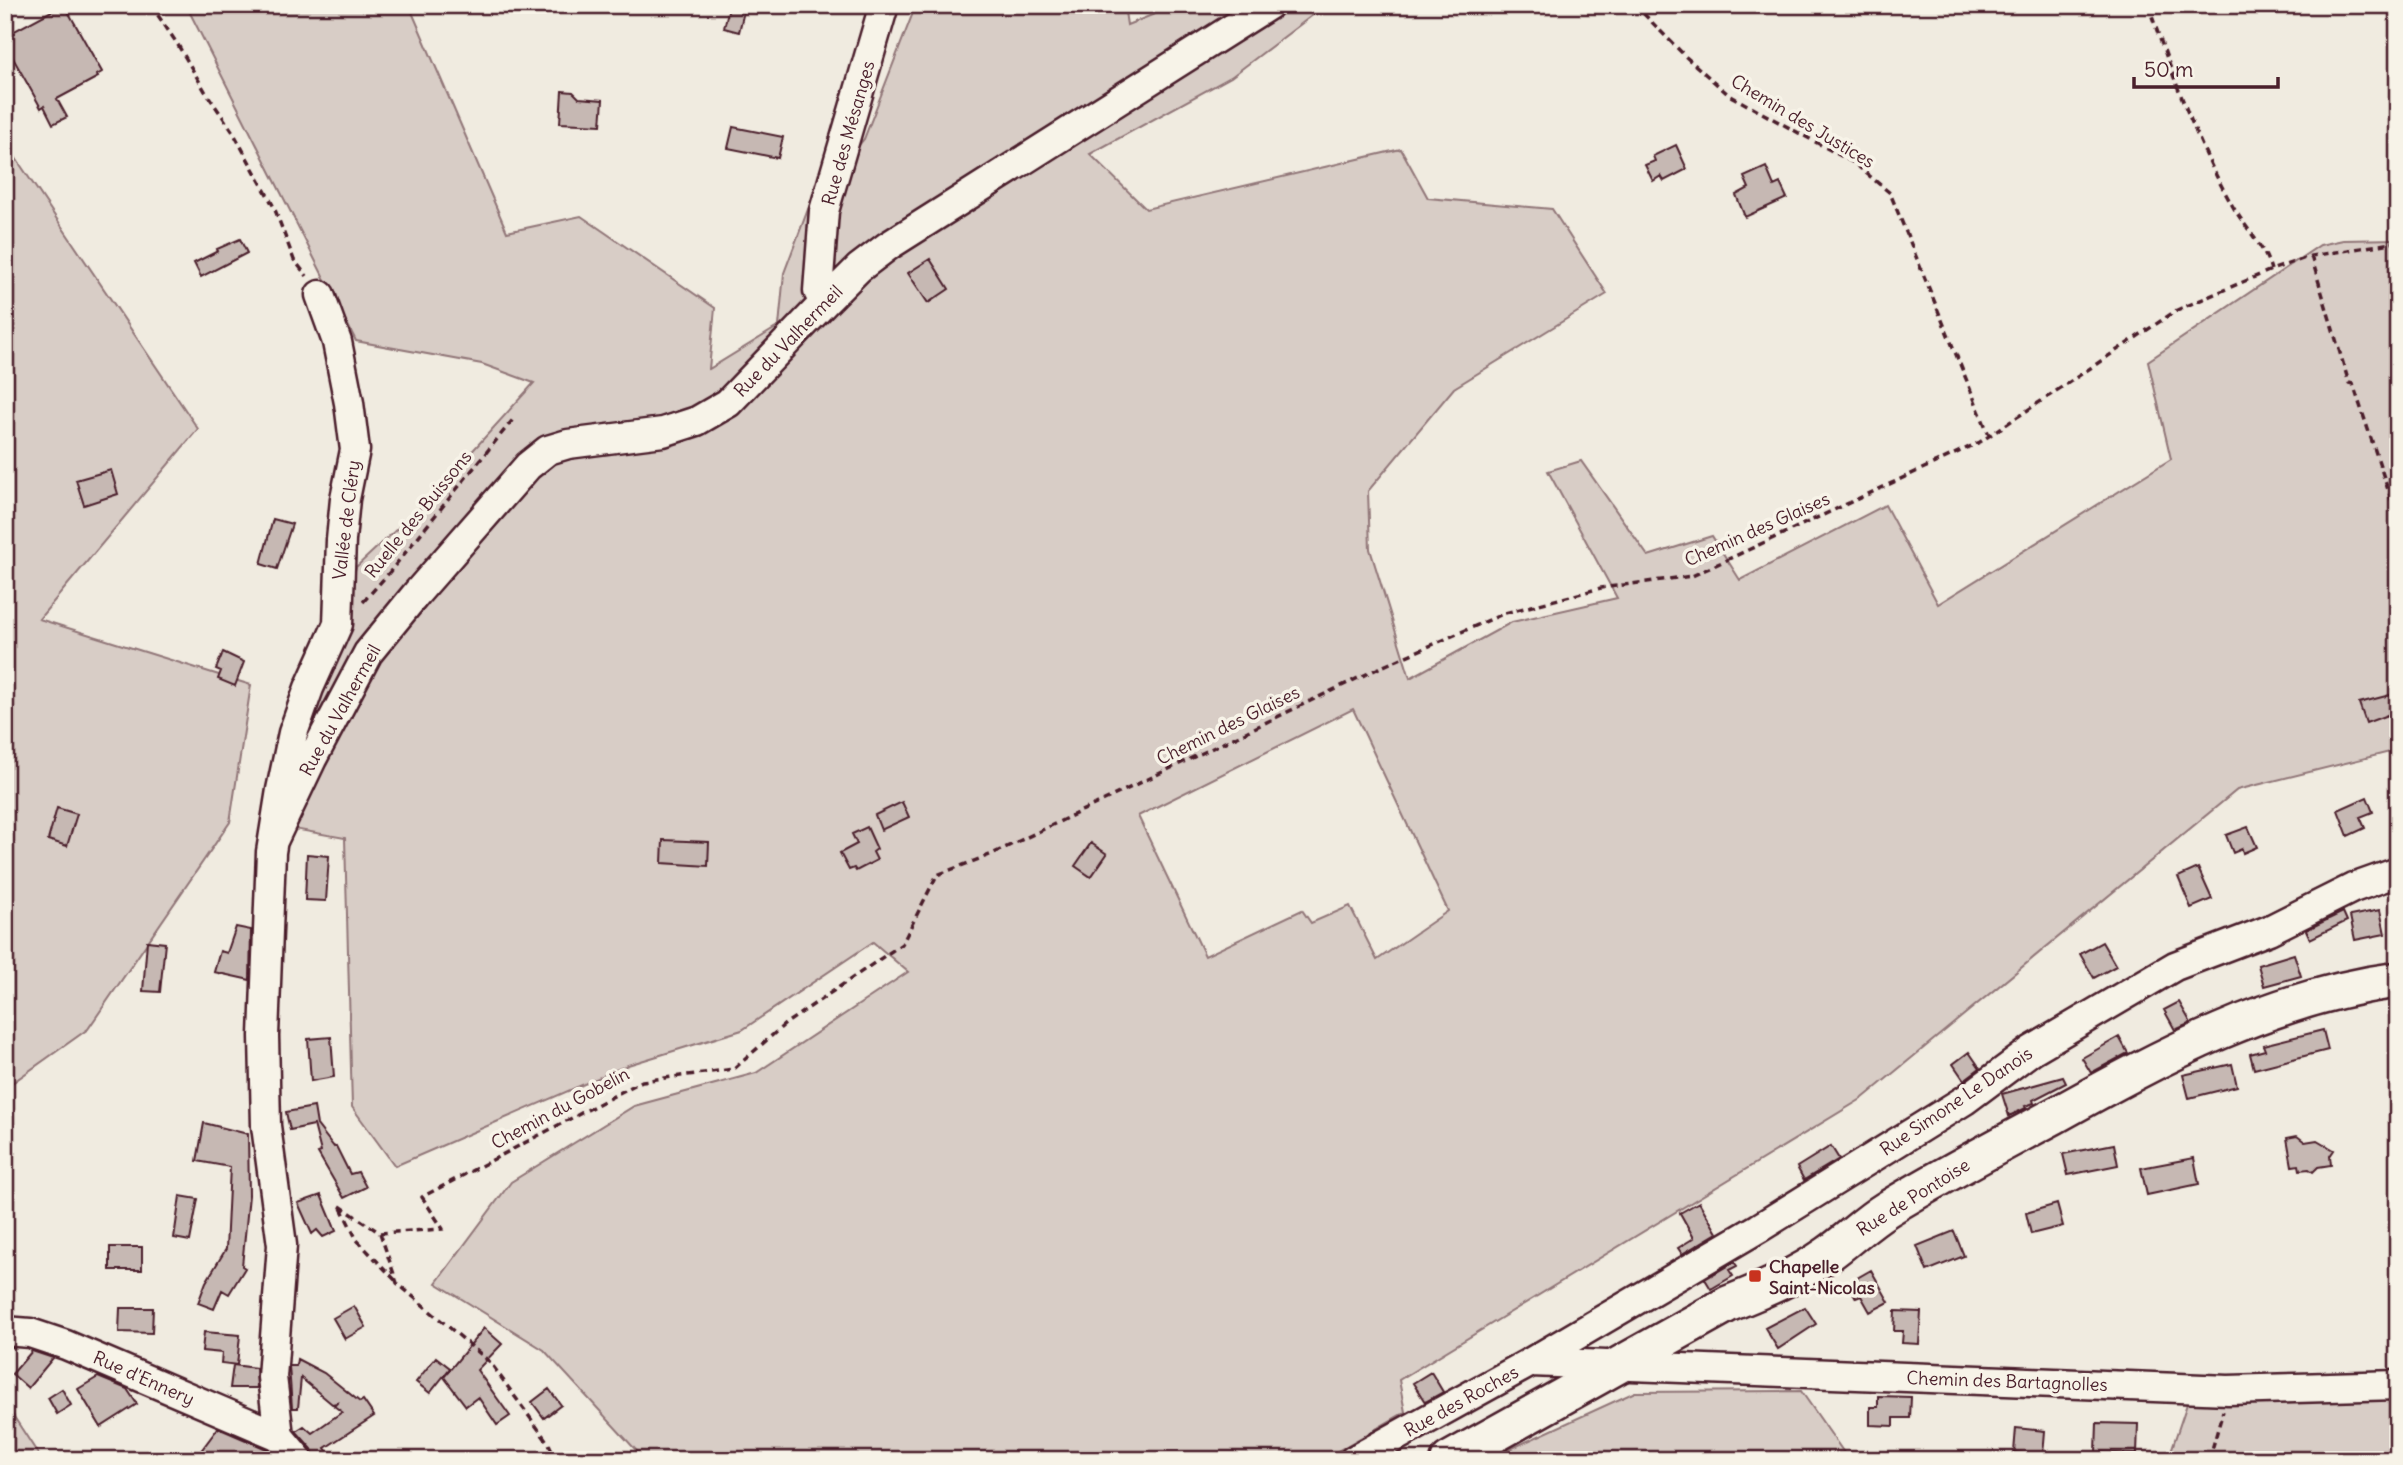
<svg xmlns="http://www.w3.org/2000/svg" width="2403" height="1465" font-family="Delius,sans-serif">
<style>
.green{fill:#d8cdc6;stroke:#917678;stroke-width:2;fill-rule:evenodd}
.building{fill:#c6b8b3;stroke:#4a1f2b;stroke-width:2}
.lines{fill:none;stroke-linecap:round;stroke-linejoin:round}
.minor-casing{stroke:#4a1f2b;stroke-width:33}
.major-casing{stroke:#4a1f2b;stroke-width:40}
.path{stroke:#4a1f2b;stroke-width:3.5;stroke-dasharray:7 5;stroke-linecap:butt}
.minor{stroke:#f7f3e8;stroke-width:28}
.major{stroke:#f7f3e8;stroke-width:35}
.poi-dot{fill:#c8321e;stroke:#f7f3e8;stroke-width:2.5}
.labels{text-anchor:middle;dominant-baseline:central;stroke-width:7;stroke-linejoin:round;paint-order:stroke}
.street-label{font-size:18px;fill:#4a1f2b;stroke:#f7f3e8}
.poi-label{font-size:18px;font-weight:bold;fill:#4a1f2b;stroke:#f7f3e8;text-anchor:start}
</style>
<rect width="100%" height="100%" fill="#f0ebe0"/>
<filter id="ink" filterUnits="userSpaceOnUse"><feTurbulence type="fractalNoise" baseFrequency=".0143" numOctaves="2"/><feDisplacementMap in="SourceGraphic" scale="14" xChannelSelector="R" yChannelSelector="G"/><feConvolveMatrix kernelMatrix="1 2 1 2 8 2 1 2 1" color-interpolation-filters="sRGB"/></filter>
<g filter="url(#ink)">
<path class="green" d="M 186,5 L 409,5 L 507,232 L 581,216 L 715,308 L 709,369 L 779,326 L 784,273 L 810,204 L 864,139 L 916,5 L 1124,5 L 1127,25 L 1177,5 L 1326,5 L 1231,77 L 1090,154 L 1146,209 L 1401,149 L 1428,198 L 1552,209 L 1607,294 L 1454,388 L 1368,491 L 1370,549 L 1410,678 L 1512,622 L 1617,598 L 1548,471 L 1581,461 L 1648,556 L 1712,536 L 1740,580 L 1885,505 L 1938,604 L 2171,459 L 2148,361 L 2320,245 L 2343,240 L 2398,239 L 2398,750 L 2237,790 L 1863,1098 L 1399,1380 L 1405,1412 L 1322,1460 L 645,1460 L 544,1350 L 436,1283 L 511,1182 L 634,1106 L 756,1073 L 908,972 L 873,942 L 742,1030 L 628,1065 L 395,1166 L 352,1107 L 345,838 L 288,828 L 313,711 L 356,567 L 427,501 L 534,383 L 482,364 L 356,341 ZM 1353,709 L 1448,911 L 1377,960 L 1350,906 L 1311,923 L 1302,910 L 1205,956 L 1138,816 Z
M 5,142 L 198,429 L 39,619 L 251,685 L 230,822 L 88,1029 L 5,1088 Z
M 1801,1391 L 1849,1460 L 1513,1460 L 1508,1450 L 1635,1392 Z
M 2398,1391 L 2398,1460 L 2168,1460 L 2190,1395 Z
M 5,1403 L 42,1460 L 5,1460 Z"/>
<path class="building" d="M 65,6 L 102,72 L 97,75 L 98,77 L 57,99 L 67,117 L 53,124 L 44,106 L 41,108 L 31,90 L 5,44 L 5,36 L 59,7 L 61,9 Z
M 729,7 L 744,11 L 739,32 L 724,28 Z
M 562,91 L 573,92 L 579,98 L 603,100 L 601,125 L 560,123 Z
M 733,127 L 783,137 L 778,158 L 728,148 Z
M 1676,145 L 1687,169 L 1664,181 L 1661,176 L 1653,181 L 1645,165 L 1655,161 L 1653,156 Z
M 1766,167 L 1774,186 L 1780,183 L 1787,198 L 1745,217 L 1736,195 L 1749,188 L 1744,177 Z
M 240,239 L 247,253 L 201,277 L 194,263 L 218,251 L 217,249 Z
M 930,259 L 949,289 L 928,303 L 908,273 Z
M 111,470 L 118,494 L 84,505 L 76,480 Z
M 273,519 L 292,524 L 277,569 L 261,564 Z
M 223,652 L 244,662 L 235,686 L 218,679 L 221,671 L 216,669 Z
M 2394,694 L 2398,711 L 2366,723 L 2359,703 Z
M 2367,797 L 2373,812 L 2360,817 L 2365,828 L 2348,836 L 2338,810 Z
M 902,802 L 909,817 L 881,830 L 875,815 Z
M 57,808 L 77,814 L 67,846 L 48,840 Z
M 867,827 L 877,849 L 873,852 L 877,860 L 856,871 L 854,868 L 849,870 L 840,853 L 857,844 L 852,834 Z
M 2248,827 L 2257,847 L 2243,853 L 2242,849 L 2233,853 L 2226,835 Z
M 663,840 L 709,842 L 708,866 L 662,863 Z
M 1091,843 L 1107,854 L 1091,877 L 1075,866 Z
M 307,854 L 329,856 L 326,901 L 305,900 Z
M 2198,868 L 2212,899 L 2191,908 L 2178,877 Z
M 2380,910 L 2385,934 L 2355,940 L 2350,916 Z
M 2343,912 L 2347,921 L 2310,939 L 2306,930 Z
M 236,927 L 251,930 L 250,980 L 214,972 L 220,951 L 227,953 Z
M 147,941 L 165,943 L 160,992 L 143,991 Z
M 2102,942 L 2116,966 L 2094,978 L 2080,954 Z
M 2294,954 L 2301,976 L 2264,986 L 2258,965 Z
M 2179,1002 L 2191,1023 L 2175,1030 L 2164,1010 Z
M 2323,1030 L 2328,1050 L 2254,1069 L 2250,1054 L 2265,1050 L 2263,1045 Z
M 331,1037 L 334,1077 L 311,1081 L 308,1039 Z
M 2119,1037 L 2128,1053 L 2091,1073 L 2082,1058 Z
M 1969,1052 L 1980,1068 L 1964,1080 L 1953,1064 Z
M 2232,1064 L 2237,1086 L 2189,1098 L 2183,1075 Z
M 2063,1077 L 2066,1083 L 2033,1100 L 2034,1103 L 2025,1106 L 2026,1108 L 2009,1116 L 2002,1094 Z
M 314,1107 L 317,1125 L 334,1147 L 336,1146 L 350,1174 L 358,1172 L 366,1187 L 344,1198 L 318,1153 L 321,1152 L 314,1125 L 290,1130 L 286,1112 Z
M 204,1123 L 248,1134 L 249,1195 L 242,1266 L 245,1268 L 229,1294 L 222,1290 L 214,1309 L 198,1303 L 206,1282 L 226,1249 L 230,1167 L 197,1161 Z
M 2297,1136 L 2305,1142 L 2317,1140 L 2334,1150 L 2330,1156 L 2331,1165 L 2318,1167 L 2313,1172 L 2309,1169 L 2300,1170 L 2299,1165 L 2292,1166 L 2287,1138 Z
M 2114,1144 L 2118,1165 L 2068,1175 L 2063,1154 Z
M 1831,1146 L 1839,1159 L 1804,1180 L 1797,1167 Z
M 2194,1158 L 2199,1184 L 2147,1195 L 2141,1168 Z
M 321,1195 L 336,1231 L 323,1237 L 317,1230 L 312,1234 L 298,1203 Z
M 180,1196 L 198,1199 L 190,1241 L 174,1238 Z
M 1699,1202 L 1717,1233 L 1682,1254 L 1678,1248 L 1694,1238 L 1680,1213 Z
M 2057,1204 L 2063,1226 L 2031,1234 L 2026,1213 Z
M 1954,1231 L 1964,1256 L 1927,1271 L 1917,1246 Z
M 110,1247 L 142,1247 L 142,1270 L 110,1270 Z
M 1734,1262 L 1737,1266 L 1729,1270 L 1733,1276 L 1711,1289 L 1705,1279 Z
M 1871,1270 L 1889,1302 L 1870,1312 L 1861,1296 L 1856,1298 L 1849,1285 L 1853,1283 L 1852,1281 Z
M 354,1306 L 366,1327 L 345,1339 L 333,1318 Z
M 1805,1307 L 1816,1324 L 1778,1349 L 1765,1328 Z
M 120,1308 L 153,1308 L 152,1333 L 119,1332 Z
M 1895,1311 L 1921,1312 L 1919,1344 L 1902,1343 L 1903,1331 L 1894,1331 Z
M 484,1328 L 502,1344 L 477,1370 L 510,1416 L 497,1425 L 478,1397 L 466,1406 L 444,1377 Z
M 204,1332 L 240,1335 L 237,1365 L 221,1363 L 222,1353 L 202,1351 Z
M 32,1351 L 53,1358 L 28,1388 L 12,1374 Z
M 436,1357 L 450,1368 L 430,1393 L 416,1382 Z
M 297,1359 L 324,1373 L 360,1402 L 363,1400 L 374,1416 L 325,1448 L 334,1460 L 315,1460 L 312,1449 L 296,1431 L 304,1426 L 312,1433 L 342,1412 L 334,1406 L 337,1403 L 332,1404 L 301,1378 L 298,1408 L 292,1408 L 289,1366 L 296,1366 Z
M 233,1365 L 256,1368 L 257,1388 L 230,1388 Z
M 1431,1372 L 1443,1392 L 1425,1402 L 1413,1383 Z
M 98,1377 L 127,1389 L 137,1404 L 101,1427 L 78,1389 Z
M 62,1389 L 71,1405 L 57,1414 L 48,1398 Z
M 549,1389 L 561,1405 L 544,1418 L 532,1402 Z
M 1878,1396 L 1911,1397 L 1910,1418 L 1894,1418 L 1894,1426 L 1870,1425 L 1870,1407 L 1878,1407 Z
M 2097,1423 L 2138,1424 L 2137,1454 L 2096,1452 Z
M 218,1428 L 269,1450 L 272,1454 L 264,1460 L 194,1460 Z
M 2016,1428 L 2045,1431 L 2043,1455 L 2014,1452 Z"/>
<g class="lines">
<defs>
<path id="minor" d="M 824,303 L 818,291 L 824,211 L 884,5
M 273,841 L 312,759 L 368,653 L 417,593 L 528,466 L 548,450 L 568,444 L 663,432 L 697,421 L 728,403 L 824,303 L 859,268 L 888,246 L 1269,5
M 5,1331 L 30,1333 L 66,1345 L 279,1436
M 1531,1362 L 2228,1390 L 2398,1385
M 299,1460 L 279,1436 L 272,1377 L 282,1245 L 266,1126 L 264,1036 L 271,852 L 281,790 L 293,733 L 309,688 L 338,624 L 341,540 L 345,499 L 355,450 L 349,403 L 337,342 L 320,295
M 1354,1460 L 1531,1362 L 1759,1228 L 1965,1100 L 2032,1050 L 2175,966 L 2269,930 L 2353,888 L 2398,872"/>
<path id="major" d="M 1449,1460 L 1728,1304 C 1763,1290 1797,1276 1828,1254 C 1848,1240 1866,1222 1887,1209 C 1941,1176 1998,1146 2054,1116 C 2162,1056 2273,996 2398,980"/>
</defs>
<use href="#minor" class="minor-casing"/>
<use href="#major" class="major-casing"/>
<path class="path" d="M 151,5 L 178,45 L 205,91 L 233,132 L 274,207 L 294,260 L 307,276
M 1635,5 L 1686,57 L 1729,95 L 1854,163 L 1890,193 L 1989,435
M 2148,5 C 2172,73 2196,142 2232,205 C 2245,228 2264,245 2271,270
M 2311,256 L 2349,383 L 2353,384 L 2398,520
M 363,602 L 388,574 L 515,417
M 340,1206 L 380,1233 L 443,1229 L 422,1197 L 642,1081 L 734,1069 L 785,1024 L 902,944 L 937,875 L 992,854 L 1379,668 L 1505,613 L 1601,588 L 1692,576 L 1980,442 L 2177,310 L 2271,270 L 2311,256 L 2398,242
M 341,1208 L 357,1240 L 397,1282
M 380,1233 L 397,1283 L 490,1362 L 549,1444 L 556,1460
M 2209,1460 L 2223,1411"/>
<use href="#minor" class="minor"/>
<use href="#major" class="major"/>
</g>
</g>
<rect class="poi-dot" x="1748" y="1269" width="14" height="14" rx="3.5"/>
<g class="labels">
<g class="street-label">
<text transform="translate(1803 121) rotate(31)">Chemin des Justices</text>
<text transform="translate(848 133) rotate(-74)">Rue des Mésanges</text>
<text transform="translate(788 341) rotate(-46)">Rue du Valhermeil</text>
<text transform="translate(418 514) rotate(-51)">Ruelle des Buissons</text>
<text transform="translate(346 520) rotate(-83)">Vallée de Cléry</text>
<text transform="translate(1757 529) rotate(-24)">Chemin des Glaises</text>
<text transform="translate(340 710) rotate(-61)">Rue du Valhermeil</text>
<text transform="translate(1228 725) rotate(-26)">Chemin des Glaises</text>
<text transform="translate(1956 1101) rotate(-34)">Rue Simone Le Danois</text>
<text transform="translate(560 1108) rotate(-28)">Chemin du Gobelin</text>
<text transform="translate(1913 1197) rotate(-32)">Rue de Pontoise</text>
<text transform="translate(144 1378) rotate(24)">Rue d'Ennery</text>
<text transform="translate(2007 1381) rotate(2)">Chemin des Bartagnolles</text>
<text transform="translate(1461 1401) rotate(-29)">Rue des Roches</text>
</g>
<g class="poi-label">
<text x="1769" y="1266">Chapelle<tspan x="1769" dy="21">Saint-Nicolas</tspan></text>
</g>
</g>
<rect width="2403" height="1465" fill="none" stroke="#f7f3e8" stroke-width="28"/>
<rect x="14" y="14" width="2375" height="1437" fill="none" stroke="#4a1f2b" stroke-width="2.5" filter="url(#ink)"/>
<path d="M2134 77v10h144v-10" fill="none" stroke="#4a1f2b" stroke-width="3.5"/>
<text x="2144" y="77" font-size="21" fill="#4a1f2b" stroke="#f7f3e8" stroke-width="5" paint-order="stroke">50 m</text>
</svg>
